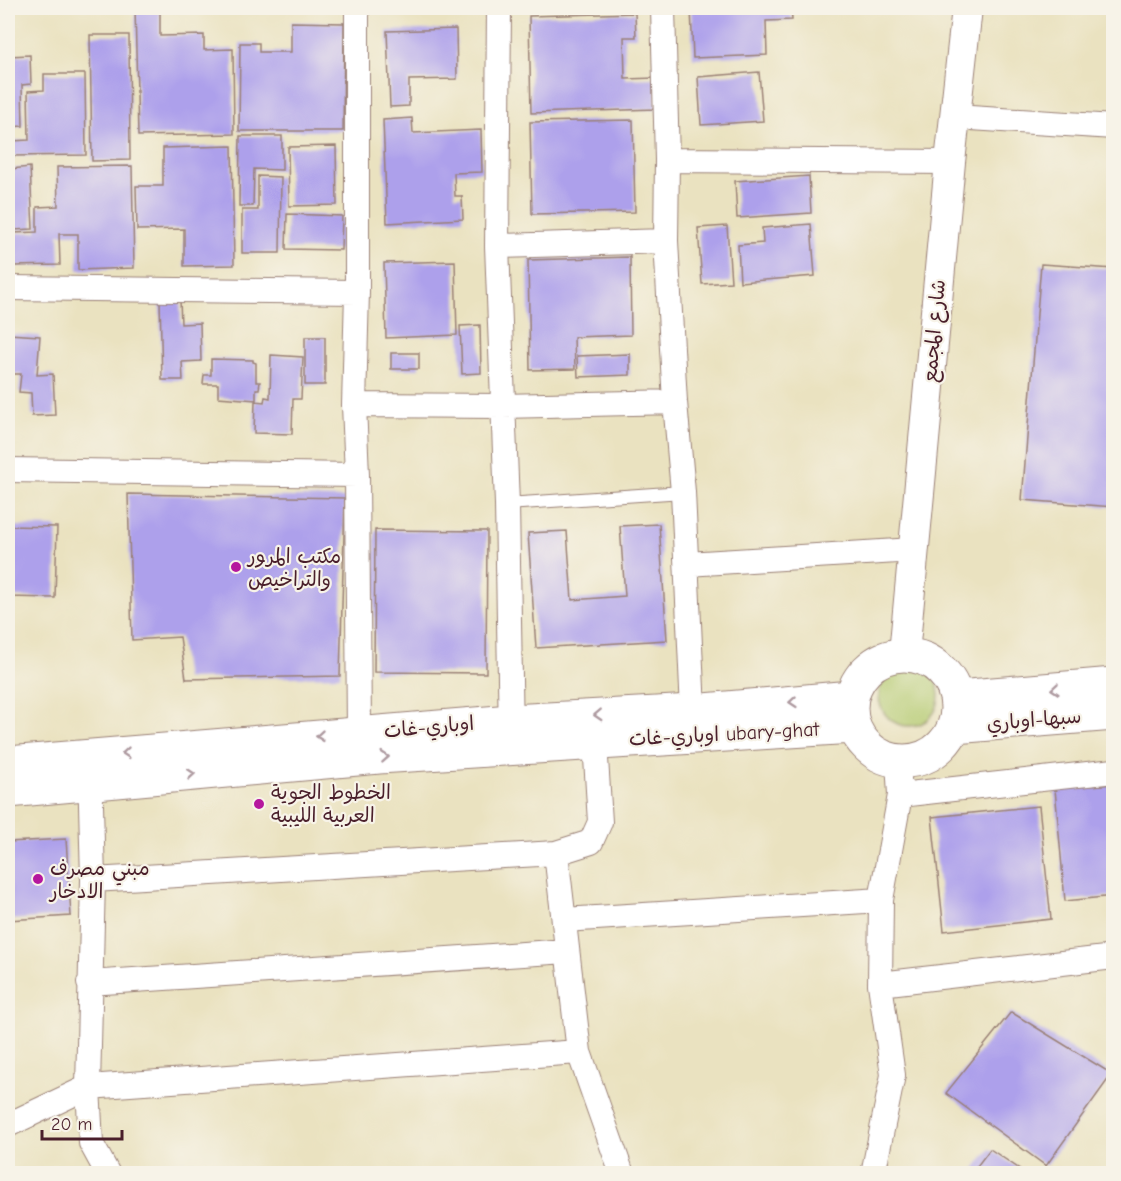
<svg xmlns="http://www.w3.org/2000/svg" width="1121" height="1181" font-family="'Comic Neue','Playpen Sans Arabic',sans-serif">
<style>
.green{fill:#b3c96d;stroke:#7e744c;stroke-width:1.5}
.building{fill:#ada0eb}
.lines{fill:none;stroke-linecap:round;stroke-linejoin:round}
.service-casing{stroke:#9a8076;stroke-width:14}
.minor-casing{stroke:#9a8076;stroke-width:26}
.tertiary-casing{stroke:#9a8076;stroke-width:32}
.trunk-casing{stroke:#9a8076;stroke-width:35}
.service{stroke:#fff;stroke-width:12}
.minor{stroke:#fff;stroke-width:24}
.tertiary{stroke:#fff;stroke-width:30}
.trunk{stroke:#fff;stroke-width:33}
.oneway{stroke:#ae9aa0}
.poi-dot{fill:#b5179e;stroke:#f7f3e8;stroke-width:2}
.labels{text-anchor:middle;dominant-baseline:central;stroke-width:4.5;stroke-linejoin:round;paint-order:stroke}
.street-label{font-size:20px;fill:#4a1f2b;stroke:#f7f3e8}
.poi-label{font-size:20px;fill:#4a1f2b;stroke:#f7f3e8;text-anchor:start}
</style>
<rect width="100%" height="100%" fill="#f7f3e8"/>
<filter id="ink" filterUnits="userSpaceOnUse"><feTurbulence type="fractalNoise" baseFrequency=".0167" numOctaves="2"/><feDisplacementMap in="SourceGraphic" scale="12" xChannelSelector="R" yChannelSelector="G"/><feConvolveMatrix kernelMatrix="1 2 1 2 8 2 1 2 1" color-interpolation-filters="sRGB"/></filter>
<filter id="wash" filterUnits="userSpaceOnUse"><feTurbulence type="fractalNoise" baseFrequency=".008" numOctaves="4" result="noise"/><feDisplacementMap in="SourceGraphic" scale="24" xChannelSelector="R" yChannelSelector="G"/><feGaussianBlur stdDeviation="1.35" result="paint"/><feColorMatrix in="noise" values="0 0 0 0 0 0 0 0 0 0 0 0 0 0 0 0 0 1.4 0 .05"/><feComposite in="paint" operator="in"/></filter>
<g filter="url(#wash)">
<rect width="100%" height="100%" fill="#eae2c0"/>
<path class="green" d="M879 696a30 30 0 1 1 60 0a30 30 0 1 1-60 0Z"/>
<g id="blocks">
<path class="building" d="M 135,8 L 160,8 L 160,36 L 204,35 L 204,50 L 233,49 L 234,134 L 138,136 Z
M 691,8 L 791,8 L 792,20 L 766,21 L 767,55 L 693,58 Z
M 635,13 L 636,37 L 624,37 L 625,79 L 656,78 L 656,109 L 531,113 L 529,16 Z
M 291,22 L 344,23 L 343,131 L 239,131 L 240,43 L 259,43 L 259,52 L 291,52 Z
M 456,29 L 457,79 L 409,80 L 409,106 L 390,107 L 387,31 Z
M 90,35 L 129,35 L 130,160 L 92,161 Z
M 30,55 L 31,84 L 22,85 L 23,126 L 8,127 L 8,56 Z
M 759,72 L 763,121 L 701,125 L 698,77 Z
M 44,74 L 85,74 L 86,155 L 11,156 L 11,141 L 29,140 L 28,91 L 44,90 Z
M 412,118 L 413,133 L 481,130 L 482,172 L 454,173 L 455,196 L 462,196 L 463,219 L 387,223 L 383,120 Z
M 633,120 L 635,212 L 532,214 L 530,122 Z
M 240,136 L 282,136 L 282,170 L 254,169 L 253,206 L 239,206 Z
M 232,146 L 234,265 L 184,266 L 184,229 L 137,230 L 136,186 L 163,186 L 163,148 Z
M 336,146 L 337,205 L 289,206 L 288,147 Z
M 132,166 L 134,268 L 78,270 L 78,234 L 59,234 L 60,265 L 13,266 L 13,233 L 37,232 L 37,207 L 58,206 L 57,167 Z
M 30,167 L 33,229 L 13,230 L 11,169 Z
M 258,176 L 281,177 L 280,253 L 242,253 L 242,210 L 258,210 Z
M 809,176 L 811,213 L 737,218 L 735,181 Z
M 287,214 L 342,216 L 341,250 L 286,249 Z
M 811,224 L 815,276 L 740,282 L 738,245 L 763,243 L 762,228 Z
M 727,226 L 731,282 L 702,284 L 698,228 Z
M 8,244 L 9,244 L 10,265 L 8,265 Z
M 630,257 L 631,335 L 574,337 L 575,369 L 530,370 L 528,260 Z
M 455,261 L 457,335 L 386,338 L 384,263 Z
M 1041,264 L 1114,269 L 1114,507 L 1022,500 Z
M 160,300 L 180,300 L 181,324 L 200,323 L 201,361 L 182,362 L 183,380 L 162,380 Z
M 480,325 L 481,373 L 462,374 L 460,326 Z
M 8,334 L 40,336 L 37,375 L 53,374 L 55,415 L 32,416 L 31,393 L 19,392 L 21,374 L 8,374 Z
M 305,337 L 325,337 L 325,385 L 305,385 Z
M 391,353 L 419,353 L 419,369 L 391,369 Z
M 630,354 L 630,375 L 578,377 L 577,356 Z
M 271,355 L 303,357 L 301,399 L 293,399 L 292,434 L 254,433 L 255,401 L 264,402 L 265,397 L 270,398 Z
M 211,359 L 253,360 L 253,362 L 256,363 L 256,382 L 260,382 L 259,389 L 256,389 L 256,400 L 218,397 L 218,384 L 203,384 L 204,375 L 211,375 Z
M 128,494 L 345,498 L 340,676 L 186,679 L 180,637 L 132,640 Z
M 659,524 L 667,640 L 536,648 L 528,533 L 567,531 L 572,600 L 625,596 L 620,526 Z
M 8,526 L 57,527 L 55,598 L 8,597 Z
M 375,530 L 487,531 L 486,673 L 374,672 Z
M 1114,784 L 1114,896 L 1065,901 L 1055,789 Z
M 1039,806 L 1051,919 L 944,931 L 932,817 Z
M 66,839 L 71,916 L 8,920 L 8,842 Z
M 1011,1012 L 1112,1074 L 1046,1166 L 946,1093 Z
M 990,1149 L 1027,1174 L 971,1174 Z"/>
</g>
</g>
<g filter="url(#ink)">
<use href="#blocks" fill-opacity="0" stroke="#9a8076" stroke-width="1.5"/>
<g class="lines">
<defs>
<path id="service" d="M 507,504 L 683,492"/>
<path id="minor" d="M 357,8 L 357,292 L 354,405 L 357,475 L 359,733
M 499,8 L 497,246 L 507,504 L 511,737
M 663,8 L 667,160 L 666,241 L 675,402 L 683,492 L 693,711
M 955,117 L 1114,127
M 667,160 L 950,162
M 497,246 L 666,241
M 8,288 L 357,292
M 354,405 L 502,406 L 675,402
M 8,470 L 357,475
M 687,564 L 914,550
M 90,768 L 93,880 L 88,1087 L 91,1143 L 108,1174
M 900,795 L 1114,771
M 556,853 L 579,1052 L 622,1174
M 93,880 L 556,853 L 591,842 L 600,822 L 595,742
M 564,920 L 881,900
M 89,983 L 567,951
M 880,984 L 1114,957
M 8,1125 L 88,1087 L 579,1052
M 873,1174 L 893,1075 L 880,984 L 881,900 L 900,795 L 898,761"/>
<path id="tertiary" d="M 904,654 L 950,162 L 967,8"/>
<path id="trunk" d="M851 708a53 53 0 1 1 106 0a53 53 0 1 1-106 0Z
M 957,697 L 1114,684
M 954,727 L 1114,714
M 8,763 L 511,721 L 693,711 L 851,697
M 8,791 L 379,757 L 853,727"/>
</defs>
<use href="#service" class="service-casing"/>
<use href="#minor" class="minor-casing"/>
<use href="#tertiary" class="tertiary-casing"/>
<use href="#trunk" class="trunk-casing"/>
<use href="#service" class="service"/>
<use href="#minor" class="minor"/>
<use href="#tertiary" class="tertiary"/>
<use href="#trunk" class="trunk"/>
</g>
<defs><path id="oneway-chevron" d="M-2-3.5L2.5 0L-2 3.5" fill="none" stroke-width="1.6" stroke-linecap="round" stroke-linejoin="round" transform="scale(1.5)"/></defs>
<g class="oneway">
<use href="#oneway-chevron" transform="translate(1055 689) rotate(175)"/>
<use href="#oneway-chevron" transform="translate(793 702) rotate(175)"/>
<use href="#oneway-chevron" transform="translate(598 715) rotate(177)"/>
<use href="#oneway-chevron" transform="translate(320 736) rotate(175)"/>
<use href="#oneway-chevron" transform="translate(126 753) rotate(175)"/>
<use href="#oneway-chevron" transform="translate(385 757) rotate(-4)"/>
<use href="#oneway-chevron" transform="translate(191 774) rotate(-5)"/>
</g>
</g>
<g class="poi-dot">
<circle cx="236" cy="567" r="6"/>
<circle cx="259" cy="804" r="6"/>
<circle cx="38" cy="879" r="6"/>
</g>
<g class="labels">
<g class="street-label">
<text transform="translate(934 331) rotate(-85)">شارع المجمع</text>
<text transform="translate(1034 720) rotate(-5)">سبها-اوباري</text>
<text transform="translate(429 727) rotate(-5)">اوباري-غات</text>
<text transform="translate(724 734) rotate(-3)">اوباري-غات ubary-ghat</text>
</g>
<g class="poi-label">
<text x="248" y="556">مكتب المرور<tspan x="248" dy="23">والتراخيص</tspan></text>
<text x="271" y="792">الخطوط الجوية<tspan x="271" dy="23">العربية الليبية</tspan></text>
<text x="50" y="868">مبني مصرف<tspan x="50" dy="23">الادخار</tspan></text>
</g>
</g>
<rect width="1121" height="1181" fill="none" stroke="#f7f3e8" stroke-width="30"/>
<path d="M42 1130v9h80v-9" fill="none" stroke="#4a1f2b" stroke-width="3"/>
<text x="51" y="1130" font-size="18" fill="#4a1f2b" stroke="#f7f3e8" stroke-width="4.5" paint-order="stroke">20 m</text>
</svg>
